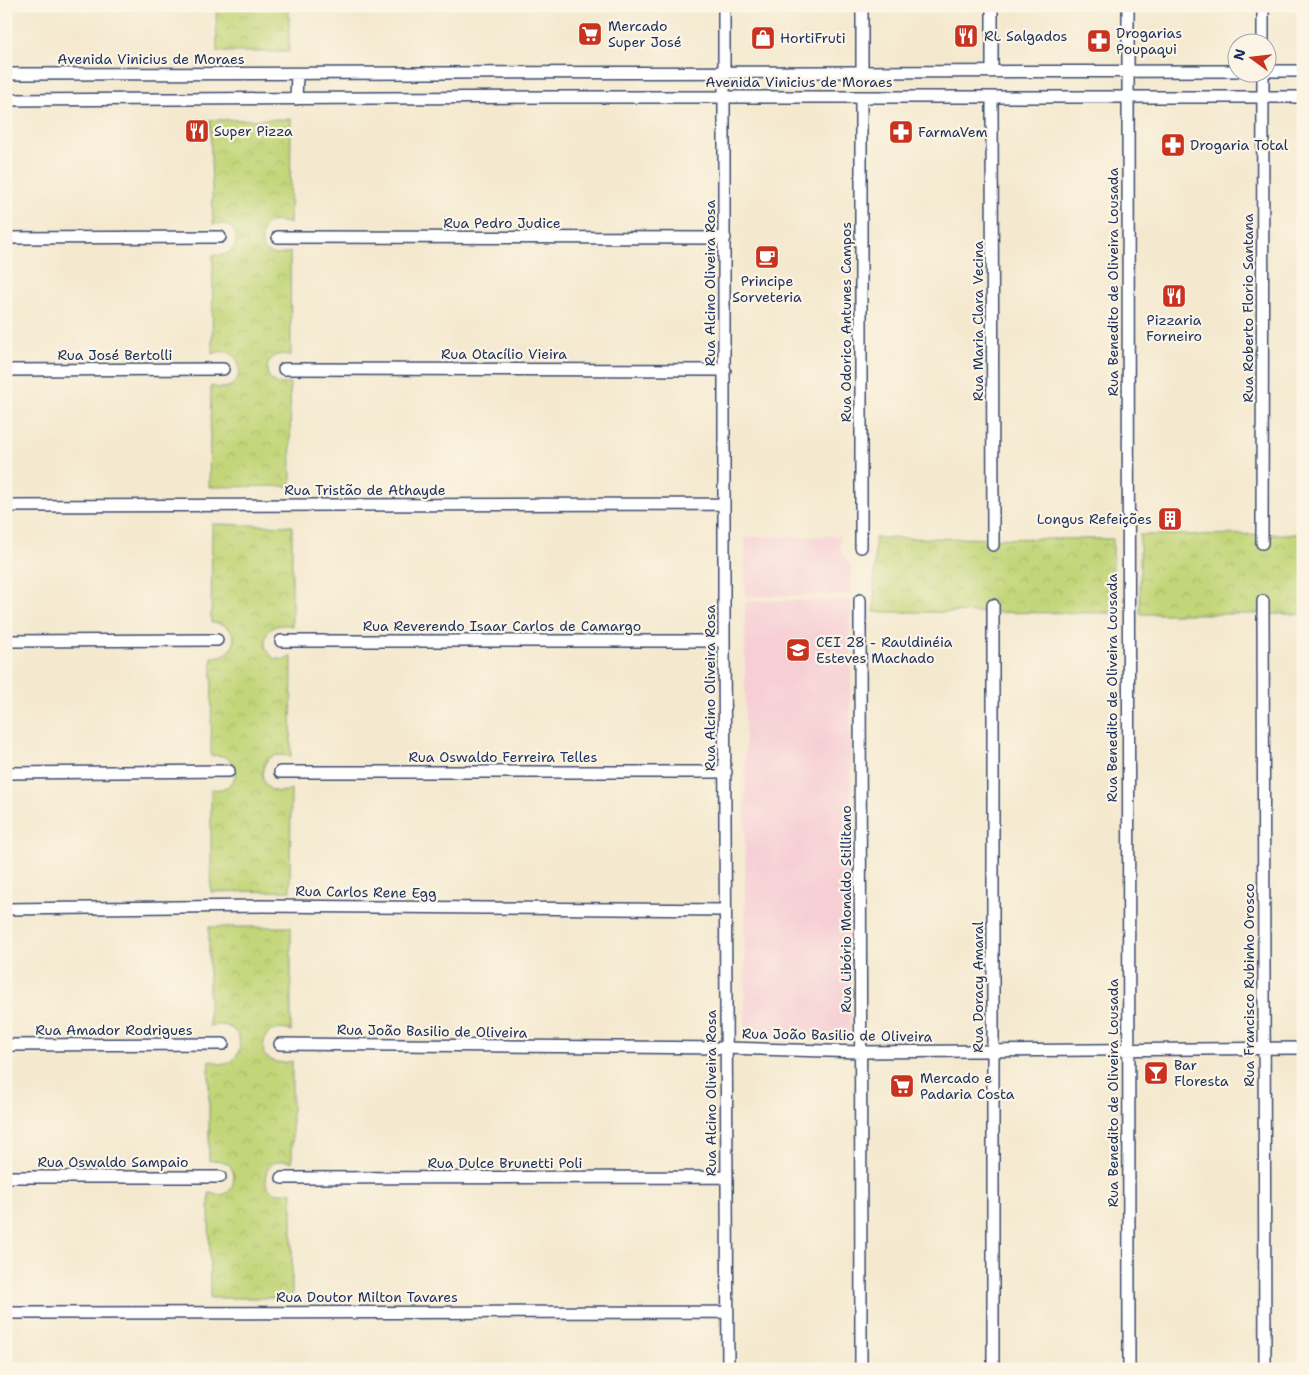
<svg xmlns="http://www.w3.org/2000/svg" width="1309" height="1375" font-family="'Shantell Sans',sans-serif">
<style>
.built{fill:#f6cfd5}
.park{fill:url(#park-crowns);stroke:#6e826b}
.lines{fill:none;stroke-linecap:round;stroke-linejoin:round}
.minor-casing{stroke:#3c4b6f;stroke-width:14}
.minor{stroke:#fff;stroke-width:11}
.labels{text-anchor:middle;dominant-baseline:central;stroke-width:4.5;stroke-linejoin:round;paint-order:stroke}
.poi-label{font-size:14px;fill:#1b2f5e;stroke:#fcf5e5;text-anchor:start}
.street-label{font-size:14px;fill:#1b2f5e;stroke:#fcf5e5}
</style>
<defs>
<pattern id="park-crowns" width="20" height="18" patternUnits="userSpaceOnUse" patternTransform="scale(1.25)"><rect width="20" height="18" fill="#c2d578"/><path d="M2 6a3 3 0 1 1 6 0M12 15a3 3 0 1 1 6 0" fill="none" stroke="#a6b76a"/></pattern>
</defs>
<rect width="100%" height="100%" fill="#fcf5e5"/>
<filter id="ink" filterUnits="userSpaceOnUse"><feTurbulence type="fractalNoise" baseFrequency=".02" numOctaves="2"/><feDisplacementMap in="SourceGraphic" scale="10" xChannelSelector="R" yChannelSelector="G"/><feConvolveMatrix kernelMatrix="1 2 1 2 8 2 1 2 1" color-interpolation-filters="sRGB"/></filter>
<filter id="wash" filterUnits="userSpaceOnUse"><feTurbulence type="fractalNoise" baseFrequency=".0096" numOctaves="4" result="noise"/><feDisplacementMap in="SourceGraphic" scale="20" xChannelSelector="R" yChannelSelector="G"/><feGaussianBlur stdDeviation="1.12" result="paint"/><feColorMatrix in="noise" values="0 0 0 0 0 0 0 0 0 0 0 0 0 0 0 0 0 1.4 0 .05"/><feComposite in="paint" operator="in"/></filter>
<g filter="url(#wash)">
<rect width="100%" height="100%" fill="#f4e9cf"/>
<path class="built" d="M 840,536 L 840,545 L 842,554 L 852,568 L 851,595 L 745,596 L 745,537 Z
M 851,600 L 850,1031 L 843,1037 L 752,1036 L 748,1033 L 745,1028 L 745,601 Z"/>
<path class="park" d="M 216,6 L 289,6 L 289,52 L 217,52 Z
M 291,119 L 290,224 C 268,216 258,226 263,249 C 273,256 279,256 290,252 L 291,356 C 262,345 257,391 290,383 L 291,486 L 209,487 L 211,386 C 249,400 248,339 212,354 L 213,255 C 243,260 245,219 213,224 L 210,120 Z
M 212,524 L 292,526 L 292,626 C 277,621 261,631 266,648 C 268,652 271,655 273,658 L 284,660 L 292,656 L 291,757 C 253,743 253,805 291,789 L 290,891 L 211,892 L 211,789 C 243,794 244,750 211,756 L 212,657 C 241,658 242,622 211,623 Z
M 1303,534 L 1303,614 L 1140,614 L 1140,535 Z
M 875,538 L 1113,539 L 1113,613 L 874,612 Z
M 209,927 L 291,927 L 291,1031 C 271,1025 261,1034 264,1055 C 274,1063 279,1064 292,1061 L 292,1162 C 258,1152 255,1204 292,1191 L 292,1298 L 210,1298 L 209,1193 C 214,1194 220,1196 225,1194 C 235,1190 237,1171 228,1164 C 222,1160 216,1160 209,1161 L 209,1060 C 215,1062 222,1066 228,1063 C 243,1057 244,1034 229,1027 C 223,1024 216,1025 209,1026 Z"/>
</g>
<g filter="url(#ink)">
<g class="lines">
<defs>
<path id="minor" d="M 724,6 L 724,641 L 728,1369
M 862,6 L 862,73
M 992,6 L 992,72
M 1128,6 L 1129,1369
M 1263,6 L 1263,42
M 1266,71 L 1303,71
M 6,74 L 1236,71
M 861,97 L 861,547
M 992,97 L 993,545
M 296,99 L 297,74
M 6,100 L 552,97 L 1303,97
M 278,237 L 725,238
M 6,238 L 220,237
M 284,369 L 725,370
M 6,370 L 223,369
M 6,506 L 724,504
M 1262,543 L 1263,72
M 860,600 L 861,1369
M 1263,601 L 1265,1369
M 993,605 L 993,1369
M 6,641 L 217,640
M 281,641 L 724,641
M 280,772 L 726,772
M 6,773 L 229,771
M 6,909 L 262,906 L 726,910
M 280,1044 L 726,1048 L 861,1052 L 1303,1048
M 6,1045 L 223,1044
M 6,1177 L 220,1177
M 282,1178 L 727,1177
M 6,1313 L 727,1312"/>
</defs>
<use href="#minor" class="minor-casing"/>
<use href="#minor" class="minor"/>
</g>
</g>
<defs>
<symbol id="supermarket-square" viewBox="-11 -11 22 22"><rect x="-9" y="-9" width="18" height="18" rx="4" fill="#c8321e" stroke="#fcf5e5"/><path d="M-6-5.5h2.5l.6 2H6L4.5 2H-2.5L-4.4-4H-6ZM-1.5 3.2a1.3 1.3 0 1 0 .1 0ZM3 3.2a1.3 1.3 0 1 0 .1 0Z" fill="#fff"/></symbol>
<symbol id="restaurant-square" viewBox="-11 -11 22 22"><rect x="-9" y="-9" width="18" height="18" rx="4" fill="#c8321e" stroke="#fcf5e5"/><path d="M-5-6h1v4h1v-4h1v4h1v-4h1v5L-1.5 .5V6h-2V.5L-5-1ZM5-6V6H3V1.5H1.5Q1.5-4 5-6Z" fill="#fff"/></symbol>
<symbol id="shop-square" viewBox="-11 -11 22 22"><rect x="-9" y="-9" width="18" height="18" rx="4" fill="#c8321e" stroke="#fcf5e5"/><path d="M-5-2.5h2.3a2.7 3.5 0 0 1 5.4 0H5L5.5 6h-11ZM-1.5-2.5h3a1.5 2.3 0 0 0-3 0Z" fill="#fff"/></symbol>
<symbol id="pharmacy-square" viewBox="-11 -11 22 22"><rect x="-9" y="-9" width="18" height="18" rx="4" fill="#c8321e" stroke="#fcf5e5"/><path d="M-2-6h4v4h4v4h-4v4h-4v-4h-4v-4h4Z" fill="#fff"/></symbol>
<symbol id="cafe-square" viewBox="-11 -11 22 22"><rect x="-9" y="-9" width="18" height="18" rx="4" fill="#c8321e" stroke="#fcf5e5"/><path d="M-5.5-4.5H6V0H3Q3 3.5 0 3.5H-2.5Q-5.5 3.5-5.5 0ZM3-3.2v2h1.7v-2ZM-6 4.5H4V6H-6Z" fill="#fff"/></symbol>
<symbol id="building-square" viewBox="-11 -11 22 22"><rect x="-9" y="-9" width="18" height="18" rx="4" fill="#c8321e" stroke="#fcf5e5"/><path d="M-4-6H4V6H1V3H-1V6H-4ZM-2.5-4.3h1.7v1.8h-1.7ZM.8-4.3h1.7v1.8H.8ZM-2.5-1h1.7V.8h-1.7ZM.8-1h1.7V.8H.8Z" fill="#fff"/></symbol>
<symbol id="school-square" viewBox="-11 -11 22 22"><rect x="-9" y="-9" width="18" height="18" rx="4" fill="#c8321e" stroke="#fcf5e5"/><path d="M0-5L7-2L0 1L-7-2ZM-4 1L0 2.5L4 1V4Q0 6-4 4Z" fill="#fff"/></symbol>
<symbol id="bar-square" viewBox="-11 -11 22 22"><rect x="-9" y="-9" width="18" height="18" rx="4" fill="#c8321e" stroke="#fcf5e5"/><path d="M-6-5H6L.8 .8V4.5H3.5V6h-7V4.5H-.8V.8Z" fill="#fff"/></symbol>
</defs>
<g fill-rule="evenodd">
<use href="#supermarket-square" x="576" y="20" width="28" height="28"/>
<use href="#restaurant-square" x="952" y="22" width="28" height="28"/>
<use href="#shop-square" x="749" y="24" width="28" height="28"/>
<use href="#pharmacy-square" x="1085" y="27" width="28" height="28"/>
<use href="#restaurant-square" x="183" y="117" width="28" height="28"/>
<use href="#pharmacy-square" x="887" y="118" width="28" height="28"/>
<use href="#pharmacy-square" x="1159" y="131" width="28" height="28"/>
<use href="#cafe-square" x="753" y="243" width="28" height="28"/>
<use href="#restaurant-square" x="1160" y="282" width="28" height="28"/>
<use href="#building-square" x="1156" y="505" width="28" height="28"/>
<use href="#school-square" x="784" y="636" width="28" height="28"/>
<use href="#bar-square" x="1142" y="1059" width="28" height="28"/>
<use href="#supermarket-square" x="888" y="1072" width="28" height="28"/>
</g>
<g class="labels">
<g class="poi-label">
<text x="608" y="26">Mercado<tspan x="608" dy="16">Super José</tspan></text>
<text x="1116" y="33">Drogarias<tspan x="1116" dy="16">Poupaqui</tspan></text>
<text x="984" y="36">RL Salgados</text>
<text x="780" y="38">HortiFruti</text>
<text x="214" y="131">Super Pizza</text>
<text x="918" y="132">FarmaVem</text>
<text x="1190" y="145">Drogaria Total</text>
<text x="767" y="281" text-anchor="middle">Principe<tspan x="767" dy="16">Sorveteria</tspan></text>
<text x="1174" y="320" text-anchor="middle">Pizzaria<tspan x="1174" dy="16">Forneiro</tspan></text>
<text x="1152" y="519" text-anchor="end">Longus Refeições</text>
<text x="816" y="642">CEI 28 - Rauldinéia<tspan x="816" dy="16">Esteves Machado</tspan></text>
<text x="1174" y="1065">Bar<tspan x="1174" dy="16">Floresta</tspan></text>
<text x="920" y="1078">Mercado e<tspan x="920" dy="16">Padaria Costa</tspan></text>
</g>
<g class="street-label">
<text x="151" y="59">Avenida Vinicius de Moraes</text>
<text x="799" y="82">Avenida Vinicius de Moraes</text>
<text x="502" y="223">Rua Pedro Judice</text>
<text transform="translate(1113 282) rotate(-90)">Rua Benedito de Oliveira Lousada</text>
<text transform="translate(710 283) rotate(-90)">Rua Alcino Oliveira Rosa</text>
<text transform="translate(1248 308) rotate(-90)">Rua Roberto Florio Santana</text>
<text transform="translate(978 321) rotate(-90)">Rua Maria Clara Vecina</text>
<text transform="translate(846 322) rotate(-90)">Rua Odorico Antunes Campos</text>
<text x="504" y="354">Rua Otacílio Vieira</text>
<text x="115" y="355">Rua José Bertolli</text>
<text x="365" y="490">Rua Tristão de Athayde</text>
<text x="502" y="626">Rua Reverendo Isaar Carlos de Camargo</text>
<text transform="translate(710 688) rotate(-90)">Rua Alcino Oliveira Rosa</text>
<text transform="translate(1112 688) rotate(-90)">Rua Benedito de Oliveira Lousada</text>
<text x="503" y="757">Rua Oswaldo Ferreira Telles</text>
<text transform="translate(366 892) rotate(1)">Rua Carlos Rene Egg</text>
<text transform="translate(846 909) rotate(-90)">Rua Libório Monaldo Stillitano</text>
<text transform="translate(1249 985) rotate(-90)">Rua Francisco Rubinho Orosco</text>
<text transform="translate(978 987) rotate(-90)">Rua Doracy Amaral</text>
<text x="114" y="1030">Rua Amador Rodrigues</text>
<text transform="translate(432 1031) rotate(1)">Rua João Basilio de Oliveira</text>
<text transform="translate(837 1035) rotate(1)">Rua João Basilio de Oliveira</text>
<text transform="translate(711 1093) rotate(-90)">Rua Alcino Oliveira Rosa</text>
<text transform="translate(1113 1093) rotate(-90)">Rua Benedito de Oliveira Lousada</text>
<text x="113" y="1162">Rua Oswaldo Sampaio</text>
<text x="505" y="1163">Rua Dulce Brunetti Poli</text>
<text x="367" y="1297">Rua Doutor Milton Tavares</text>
</g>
</g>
<rect width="1309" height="1375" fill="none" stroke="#fcf5e5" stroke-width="25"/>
<g transform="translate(1252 58) rotate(285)"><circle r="24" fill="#fcf5e5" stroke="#a2a6af"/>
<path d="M0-4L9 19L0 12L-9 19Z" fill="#c8321e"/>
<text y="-8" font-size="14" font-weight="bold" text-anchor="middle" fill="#1b2f5e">N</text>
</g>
</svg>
